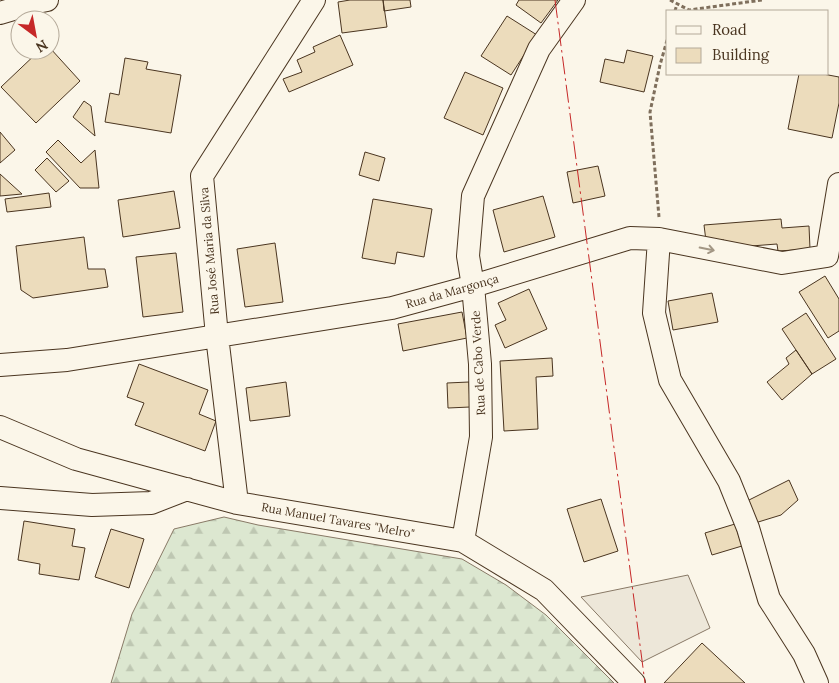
<svg xmlns="http://www.w3.org/2000/svg" width="839" height="683" font-family="Lora,serif">
<style>
.forest{fill:url(#forest-firs);stroke:#887966}
.parking{fill:#ede7d9;stroke:#887966}
.building{fill:#ecdcbc;stroke:#4a3520}
.lines{fill:none;stroke-linecap:round;stroke-linejoin:round}
.street-casing{stroke:#4a3520;stroke-width:24}
.path{stroke:#7f6f5c;stroke-width:3;stroke-dasharray:4 2.5;stroke-linecap:butt}
.street{stroke:#fbf6e9;stroke-width:22}
.power{stroke:#c62828;stroke-width:1;stroke-dasharray:18 4 2.5 4;stroke-linecap:butt}
.oneway{stroke:#a29684}
.labels{text-anchor:middle;dominant-baseline:central;stroke-width:4;stroke-linejoin:round;paint-order:stroke}
.street-label{font-size:12px;fill:#4a3520;stroke:#fbf6e9}
</style>
<defs>
<pattern id="forest-firs" width="22" height="20" patternUnits="userSpaceOnUse" patternTransform="scale(1.25)"><rect width="22" height="20" fill="#dce7d0"/><path d="M5 1l3.5 6h-7zM16 11l3.5 6h-7z" fill="#bec7b2"/></pattern>
</defs>
<rect width="100%" height="100%" fill="#fbf6e9"/>
<path class="forest" d="M 224,517 L 258,525 L 462,559 L 506,585 L 546,615 L 614,683 L 111,683 L 132,614 L 174,529 Z"/>
<path class="parking" d="M 688,575 L 710,628 L 642,662 L 581,597 Z"/>
<path class="building" d="M 350,0 L 383,0 L 387,27 L 342,33 L 338,2 Z
M 383,0 L 410,0 L 411,7 L 384,11 Z
M 519,0 L 558,0 L 541,23 L 516,5 Z
M 507,16 L 537,35 L 511,75 L 481,56 Z
M 340,35 L 353,65 L 289,92 L 283,79 L 302,72 L 297,60 L 315,52 L 313,47 Z
M 50,48 L 80,81 L 36,123 L 1,87 L 40,50 L 50,50 Z
M 627,50 L 653,56 L 644,92 L 600,82 L 605,59 L 624,63 Z
M 125,58 L 148,62 L 146,69 L 181,75 L 171,133 L 105,122 L 110,93 L 119,95 Z
M 465,72 L 503,88 L 483,135 L 444,118 Z
M 799,74 L 823,74 L 839,77 L 839,103 L 832,138 L 788,129 Z
M 84,101 L 91,106 L 95,136 L 73,117 Z
M 0,132 L 15,150 L 0,163 Z
M 58,140 L 81,163 L 95,150 L 99,188 L 80,188 L 46,152 Z
M 365,152 L 385,158 L 379,181 L 359,175 Z
M 47,158 L 69,181 L 56,192 L 35,170 Z
M 598,166 L 605,196 L 573,203 L 567,172 Z
M 0,174 L 22,194 L 0,196 Z
M 174,191 L 180,228 L 123,237 L 118,200 Z
M 49,193 L 51,207 L 7,212 L 5,199 Z
M 543,196 L 555,237 L 504,252 L 493,210 Z
M 373,199 L 432,209 L 424,257 L 397,252 L 395,264 L 362,258 Z
M 781,219 L 782,228 L 809,226 L 810,249 L 778,251 L 777,244 L 725,248 L 724,240 L 706,241 L 704,225 Z
M 84,237 L 88,269 L 105,269 L 108,287 L 33,298 L 21,290 L 16,246 Z
M 275,243 L 283,302 L 245,307 L 237,249 Z
M 176,253 L 183,312 L 143,317 L 136,257 Z
M 825,276 L 839,299 L 839,331 L 828,338 L 799,292 Z
M 529,289 L 547,329 L 505,348 L 495,325 L 506,320 L 498,303 Z
M 712,293 L 718,322 L 673,330 L 668,301 Z
M 462,312 L 467,338 L 403,351 L 398,324 Z
M 806,313 L 836,359 L 812,374 L 782,329 Z
M 796,350 L 812,374 L 782,400 L 767,382 L 789,364 L 786,358 Z
M 552,358 L 553,376 L 536,377 L 538,429 L 504,431 L 500,361 Z
M 139,364 L 208,390 L 199,414 L 216,421 L 205,451 L 135,425 L 144,403 L 127,397 Z
M 286,382 L 290,416 L 250,421 L 246,388 Z
M 469,382 L 470,407 L 448,408 L 447,383 Z
M 789,480 L 798,500 L 781,515 L 755,523 L 747,501 Z
M 601,499 L 618,551 L 584,562 L 567,509 Z
M 24,521 L 75,529 L 72,546 L 85,548 L 79,580 L 39,574 L 40,564 L 18,560 Z
M 735,524 L 742,546 L 712,555 L 705,533 Z
M 111,529 L 144,539 L 129,588 L 95,577 Z
M 702,643 L 745,683 L 664,683 Z"/>
<g class="lines">
<defs>
<path id="street" d="M 0,13 L 37,2 L 47,0
M 659,239 L 654,313 L 670,380 L 729,481 L 748,528 L 769,599 L 804,654 L 817,683
M 0,365 L 67,360 L 392,308 L 473,286 L 630,238 L 659,239 L 782,263 L 827,256 L 839,184
M 0,427 L 76,459 L 237,503 L 463,541 L 544,590 L 634,683
M 0,498 L 92,505 L 151,503 L 187,489
M 237,503 L 217,336 L 202,176 L 314,0
M 463,541 L 481,437 L 480,364 L 473,286 L 468,256 L 473,196 L 539,49 L 574,0"/>
</defs>
<use href="#street" class="street-casing"/>
<path class="path" d="M 670,0 L 689,10 L 762,0
M 675,11 L 677,4
M 659,217 L 650,112 L 660,65 L 668,37"/>
<use href="#street" class="street"/>
<path class="power" d="M 555,0 L 645,683"/>
</g>
<defs><path id="oneway-shaft" d="M-6 0H5M1.5-3L5.5 0L1.5 3" fill="none" stroke-width="1.6" stroke-linecap="round" stroke-linejoin="round" transform="scale(1.25)"/></defs>
<use class="oneway" href="#oneway-shaft" transform="translate(707 249) rotate(11)"/>
<g class="labels">
<g class="street-label">
<text transform="translate(209 251) rotate(-95)">Rua José Maria da Silva</text>
<text transform="translate(452 291) rotate(-16)">Rua da Margonça</text>
<text transform="translate(478 363) rotate(-93)">Rua de Cabo Verde</text>
<text transform="translate(338 520) rotate(10)">Rua Manuel Tavares "Melro"</text>
</g>
</g>
<rect x="666" y="10" width="162" height="65" fill="#fbf6e9" stroke="#b4a999"/>
<rect x="676" y="26" width="25" height="8" fill="#fbf6e9" stroke="#b4a999"/>
<text x="712" y="35" font-size="15" fill="#4a3520">Road</text>
<rect x="676" y="48" width="25" height="15" fill="#ecdcbc" stroke="#b4a999"/>
<text x="712" y="60" font-size="15" fill="#4a3520">Building</text>
<g transform="translate(35 35) rotate(148)"><circle r="24" fill="#fbf6e9" stroke="#b4a999"/>
<path d="M0-4L9 19L0 12L-9 19Z" fill="#c62828"/>
<text y="-8" font-size="14" font-weight="bold" text-anchor="middle" fill="#4a3520">N</text>
</g>
</svg>
